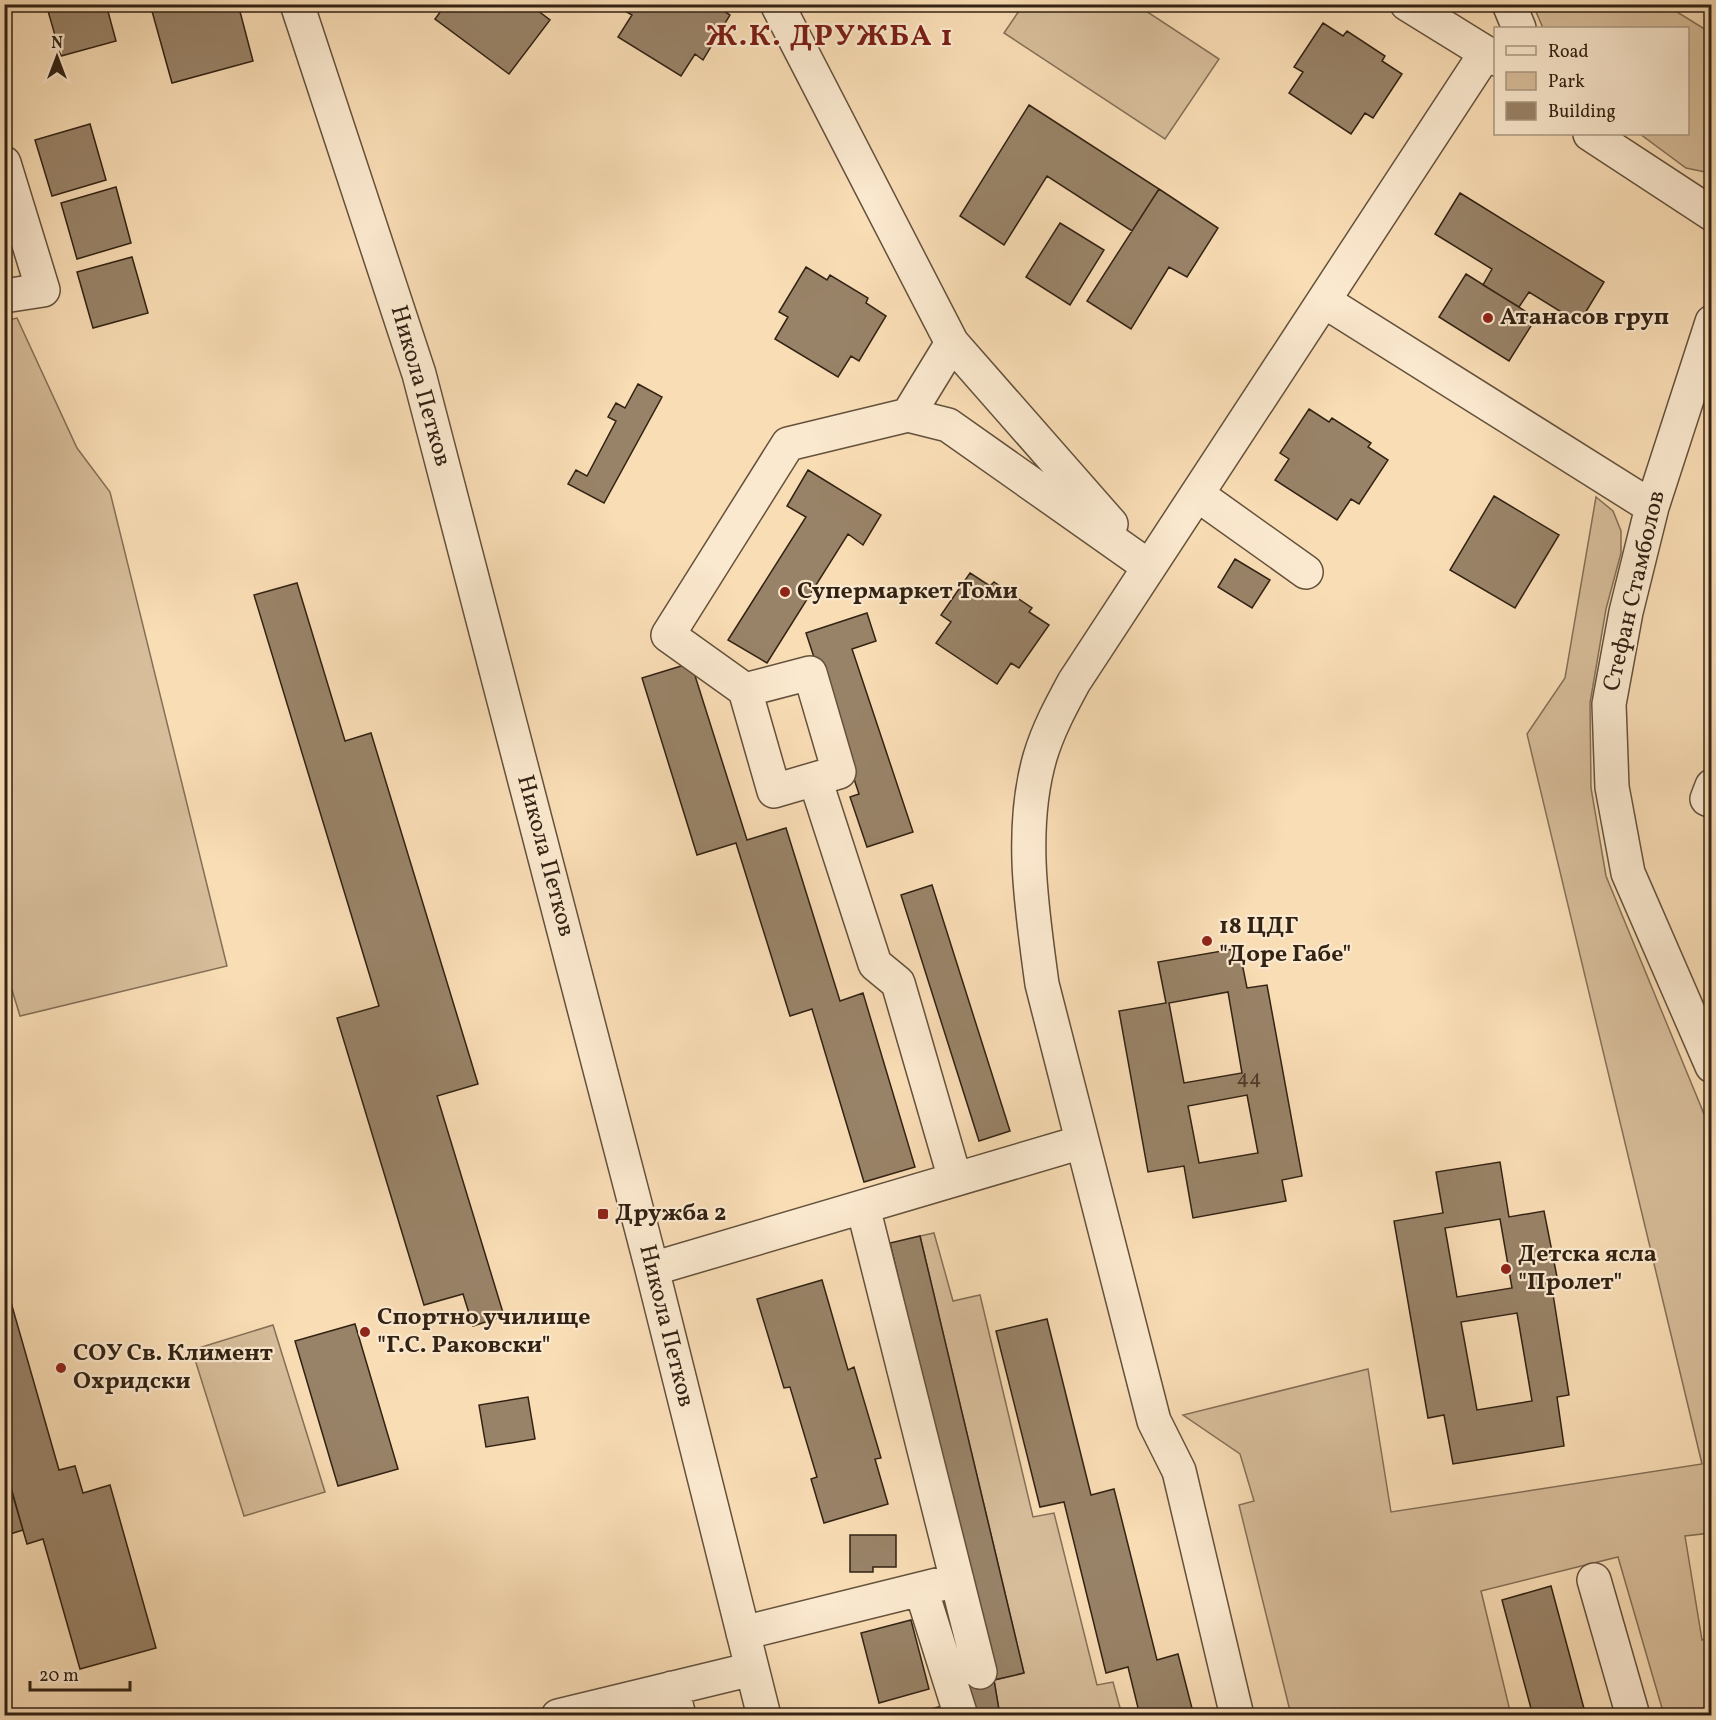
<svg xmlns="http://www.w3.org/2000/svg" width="1716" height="1720" font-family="Vollkorn,serif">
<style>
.green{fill:#d7bd9a;stroke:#847057;stroke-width:1.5}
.building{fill:#998368;stroke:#322214;stroke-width:1.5;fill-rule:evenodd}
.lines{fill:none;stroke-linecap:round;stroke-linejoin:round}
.minor-casing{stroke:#64513c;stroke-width:36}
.minor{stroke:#fbe9cf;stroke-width:33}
.poi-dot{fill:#8f2418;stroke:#fbe9cf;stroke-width:2}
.labels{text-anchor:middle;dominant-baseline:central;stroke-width:4.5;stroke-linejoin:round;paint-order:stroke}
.number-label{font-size:21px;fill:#4c3a29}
.poi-label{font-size:24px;font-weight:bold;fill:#322214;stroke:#fbe9cf;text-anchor:start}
.street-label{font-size:24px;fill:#322214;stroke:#fbe9cf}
.district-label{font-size:30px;font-weight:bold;letter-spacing:1.5px;fill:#7a1f14;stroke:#fbe9cf}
</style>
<rect width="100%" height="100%" fill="#f9ddb5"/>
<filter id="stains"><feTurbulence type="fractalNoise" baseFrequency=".00333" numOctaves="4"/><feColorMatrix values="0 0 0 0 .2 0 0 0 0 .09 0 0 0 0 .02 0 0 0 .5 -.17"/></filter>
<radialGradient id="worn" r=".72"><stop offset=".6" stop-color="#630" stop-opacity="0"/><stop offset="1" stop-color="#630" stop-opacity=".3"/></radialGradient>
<path class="green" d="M 1023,5 L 1137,5 L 1219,59 L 1165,139 L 1004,33 Z
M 1533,5 L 1666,5 L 1711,33 L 1711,167 L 1705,172 L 1686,168 L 1640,134 L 1688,134 L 1688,28 L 1543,28 Z
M 17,318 L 77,448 L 110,492 L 227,966 L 20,1016 L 4,964 L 4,321 Z
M 1596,497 L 1613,511 L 1621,531 L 1621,553 L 1606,609 L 1590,703 L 1591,788 L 1606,876 L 1711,1131 L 1711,1533 L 1685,1536 L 1702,1640 L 1711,1639 L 1711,1715 L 1664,1715 L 1618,1557 L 1481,1591 L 1511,1715 L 1291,1715 L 1239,1505 L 1254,1501 L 1240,1454 L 1183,1415 L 1368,1369 L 1391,1512 L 1702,1464 L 1527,734 L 1565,678 Z
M 934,1233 L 953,1301 L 980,1295 L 1033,1517 L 1054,1513 L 1097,1685 L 1113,1682 L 1122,1715 L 1029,1716 L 1028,1712 L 1000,1715 L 994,1680 L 1024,1673 L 920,1236 Z
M 273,1325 L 325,1492 L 244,1516 L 192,1350 Z"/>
<path class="building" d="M 46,4 L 106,4 L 116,41 L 61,56 Z
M 150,4 L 238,4 L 253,61 L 172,83 Z
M 529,4 L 550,20 L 509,74 L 435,19 L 446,4 Z
M 626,4 L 713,4 L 730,15 L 703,60 L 695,54 L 681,76 L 618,37 L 632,15 L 623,10 Z
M 1323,23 L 1343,36 L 1347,31 L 1385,56 L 1382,61 L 1402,74 L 1373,118 L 1365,113 L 1351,134 L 1289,93 L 1303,72 L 1294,67 Z
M 1029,105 L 1159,189 L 1132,231 L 1047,176 L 1004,245 L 960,216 Z
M 90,124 L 106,180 L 52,196 L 35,140 Z
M 116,187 L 131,243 L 77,259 L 61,203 Z
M 1159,189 L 1218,228 L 1187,277 L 1169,267 L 1131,329 L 1087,301 Z
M 1460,193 L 1604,282 L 1579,323 L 1529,292 L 1519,307 L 1483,285 L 1492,269 L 1435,234 Z
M 1060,223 L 1104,250 L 1070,305 L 1026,277 Z
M 132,257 L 148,313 L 93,328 L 77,272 Z
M 806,267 L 827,280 L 830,275 L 868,298 L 866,303 L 886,316 L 859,361 L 851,356 L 838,377 L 775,339 L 788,317 L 779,312 Z
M 1466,274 L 1536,318 L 1509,361 L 1439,317 Z
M 638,384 L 662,397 L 604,503 L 568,484 L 576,470 L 587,476 L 616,421 L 608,417 L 616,403 L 625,408 Z
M 1309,409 L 1329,422 L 1332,418 L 1371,443 L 1368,447 L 1388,460 L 1359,504 L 1351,499 L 1337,520 L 1275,480 L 1289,459 L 1280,453 Z
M 808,470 L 881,515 L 863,545 L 848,534 L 767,663 L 728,640 L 806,517 L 787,506 Z
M 1494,496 L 1559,535 L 1515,608 L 1450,570 Z
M 1235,559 L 1270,580 L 1252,608 L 1218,587 Z
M 970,573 L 990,586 L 994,582 L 1032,608 L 1029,612 L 1049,625 L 1019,668 L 1011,663 L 997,684 L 936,643 L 951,622 L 941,615 Z
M 297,583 L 345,741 L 371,733 L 478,1084 L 437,1096 L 504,1316 L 473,1326 L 463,1294 L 424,1305 L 337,1018 L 379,1006 L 254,595 Z
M 867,613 L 876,641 L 852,649 L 913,832 L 867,847 L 850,797 L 859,794 L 806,633 Z
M 691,663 L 747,840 L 786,828 L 840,1001 L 863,993 L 915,1167 L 864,1182 L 812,1009 L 790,1016 L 736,843 L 697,855 L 642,678 Z
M 932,885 L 1010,1131 L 979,1141 L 901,895 Z
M 1239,948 L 1247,988 L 1267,985 L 1302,1176 L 1282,1180 L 1286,1201 L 1193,1218 L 1184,1166 L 1148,1172 L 1119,1011 L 1166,1003 L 1158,962 ZM 1228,992 L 1242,1073 L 1184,1083 L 1169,1003 ZM 1247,1095 L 1258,1153 L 1199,1163 L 1188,1106 Z
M 1500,1162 L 1509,1217 L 1544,1211 L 1559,1287 L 1552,1288 L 1569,1395 L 1557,1397 L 1564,1446 L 1453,1464 L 1444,1415 L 1428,1418 L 1394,1221 L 1443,1213 L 1436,1172 ZM 1500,1219 L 1512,1288 L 1457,1297 L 1445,1228 ZM 1517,1313 L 1532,1401 L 1477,1410 L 1461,1322 Z
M 920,1236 L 1024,1673 L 994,1680 L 890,1243 Z
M 4,1278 L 59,1470 L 75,1466 L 83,1493 L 110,1485 L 156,1648 L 80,1669 L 43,1539 L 27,1544 L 4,1465 Z
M 822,1280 L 848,1370 L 854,1367 L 881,1458 L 875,1459 L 888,1504 L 824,1523 L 811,1479 L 817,1477 L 790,1387 L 784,1388 L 757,1299 Z
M 1047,1319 L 1091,1495 L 1114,1489 L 1157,1660 L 1178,1654 L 1194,1716 L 1140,1716 L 1128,1667 L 1106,1673 L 1064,1502 L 1040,1507 L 996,1331 Z
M 355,1324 L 398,1469 L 338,1486 L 295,1341 Z
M 528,1397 L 535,1439 L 486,1447 L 479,1405 Z
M 10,1484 L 23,1530 L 4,1536 L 4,1485 Z
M 850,1535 L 896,1535 L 896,1567 L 873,1567 L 873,1572 L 850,1572 Z
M 1551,1586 L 1586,1716 L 1533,1716 L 1502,1600 Z
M 911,1620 L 929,1689 L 879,1703 L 861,1633 Z
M 994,1680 L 1000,1716 L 971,1716 L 964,1687 Z
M 951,1704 L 954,1716 L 903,1716 Z"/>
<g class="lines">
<defs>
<path id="minor" d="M 297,4 L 419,374 L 652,1269 L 764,1716
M 777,4 L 952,343 L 1111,524
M 1407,4 L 1496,59
M 1509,4 L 1519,28
M 1590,134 L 1712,214
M 4,163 L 43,290 L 4,296
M 1324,301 L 1652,507
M 1712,322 L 1652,507 L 1626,612 L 1609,704 L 1612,787 L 1628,873 L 1712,1066
M 908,415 L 952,343
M 1198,495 L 1306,572
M 745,690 L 774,791 L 839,772 L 810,673 L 745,690 L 668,635 L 788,444 L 908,415 L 948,425 L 1148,566
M 815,779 L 875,964 L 898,983 L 955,1179
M 1712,786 L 1707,799 L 1712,801
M 863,1207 L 980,1672
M 652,1269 L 1082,1142
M 1594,1580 L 1633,1716
M 921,1589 L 961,1716
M 743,1633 L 957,1580
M 672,1688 L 679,1716
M 558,1716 L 752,1669
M 1237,1716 L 1179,1471 L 1154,1421 L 1042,984 C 1032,910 1019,830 1040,757 C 1048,730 1061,706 1074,682 L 1485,54"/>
</defs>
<use href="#minor" class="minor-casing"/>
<use href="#minor" class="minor"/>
</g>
<g class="poi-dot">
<circle cx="1488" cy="318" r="6"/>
<circle cx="785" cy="592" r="6"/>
<circle cx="1207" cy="941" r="6"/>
<rect x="597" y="1208" width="12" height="12" rx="3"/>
<circle cx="1506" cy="1269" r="6"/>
<circle cx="365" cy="1332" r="6"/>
<circle cx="61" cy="1368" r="6"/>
</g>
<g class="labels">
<g class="number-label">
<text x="1249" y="1078">44</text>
</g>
<g class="poi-label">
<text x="1500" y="318">Атанасов груп</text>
<text x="797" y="592">Супермаркет Томи</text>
<text x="1219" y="927">18 ЦДГ<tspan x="1219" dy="28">"Доре Габе"</tspan></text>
<text x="615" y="1214">Дружба 2</text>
<text x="1518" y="1255">Детска ясла<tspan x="1518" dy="28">"Пролет"</tspan></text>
<text x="377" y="1318">Спортно училище<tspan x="377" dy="28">"Г.С. Раковски"</tspan></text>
<text x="73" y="1354">СОУ Св. Климент<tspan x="73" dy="28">Охридски</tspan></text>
</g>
<g class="street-label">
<text transform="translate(420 386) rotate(74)">Никола Петков</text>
<text transform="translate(1635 591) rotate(-77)">Стефан Стамболов</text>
<text transform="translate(545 856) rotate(75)">Никола Петков</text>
<text transform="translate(666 1326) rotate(76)">Никола Петков</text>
</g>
<g class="district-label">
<text x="830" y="37">Ж.К. ДРУЖБА 1</text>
</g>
</g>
<rect width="1716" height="1720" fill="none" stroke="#f9ddb5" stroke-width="24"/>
<rect x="6" y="6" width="1704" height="1708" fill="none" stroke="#322214" stroke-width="3"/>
<rect x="12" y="12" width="1692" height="1696" fill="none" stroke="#322214" stroke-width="1.5"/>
<rect x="1494" y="27" width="195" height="108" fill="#fbe9cf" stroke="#ab9984" stroke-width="1.5"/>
<rect x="1506" y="46" width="30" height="9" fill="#fbe9cf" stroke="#ab9984" stroke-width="1.5"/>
<text x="1548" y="57" font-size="18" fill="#322214">Road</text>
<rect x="1506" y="72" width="30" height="18" fill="#d7bd9a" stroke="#ab9984" stroke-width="1.5"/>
<text x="1548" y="87" font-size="18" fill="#322214">Park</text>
<rect x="1506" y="102" width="30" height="18" fill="#998368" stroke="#ab9984" stroke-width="1.5"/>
<text x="1548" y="117" font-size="18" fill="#322214">Building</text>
<g transform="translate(57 57)" stroke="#fbe9cf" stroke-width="4.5" paint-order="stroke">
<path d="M0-4.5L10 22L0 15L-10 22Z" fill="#322214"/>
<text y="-9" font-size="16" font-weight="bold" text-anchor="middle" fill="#322214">N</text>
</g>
<path d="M30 1681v9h100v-9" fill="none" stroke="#322214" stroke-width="3"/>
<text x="39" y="1681" font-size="18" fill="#322214" stroke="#fbe9cf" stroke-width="4.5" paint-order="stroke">20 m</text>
<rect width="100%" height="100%" filter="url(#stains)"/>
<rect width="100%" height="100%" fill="url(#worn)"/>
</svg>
